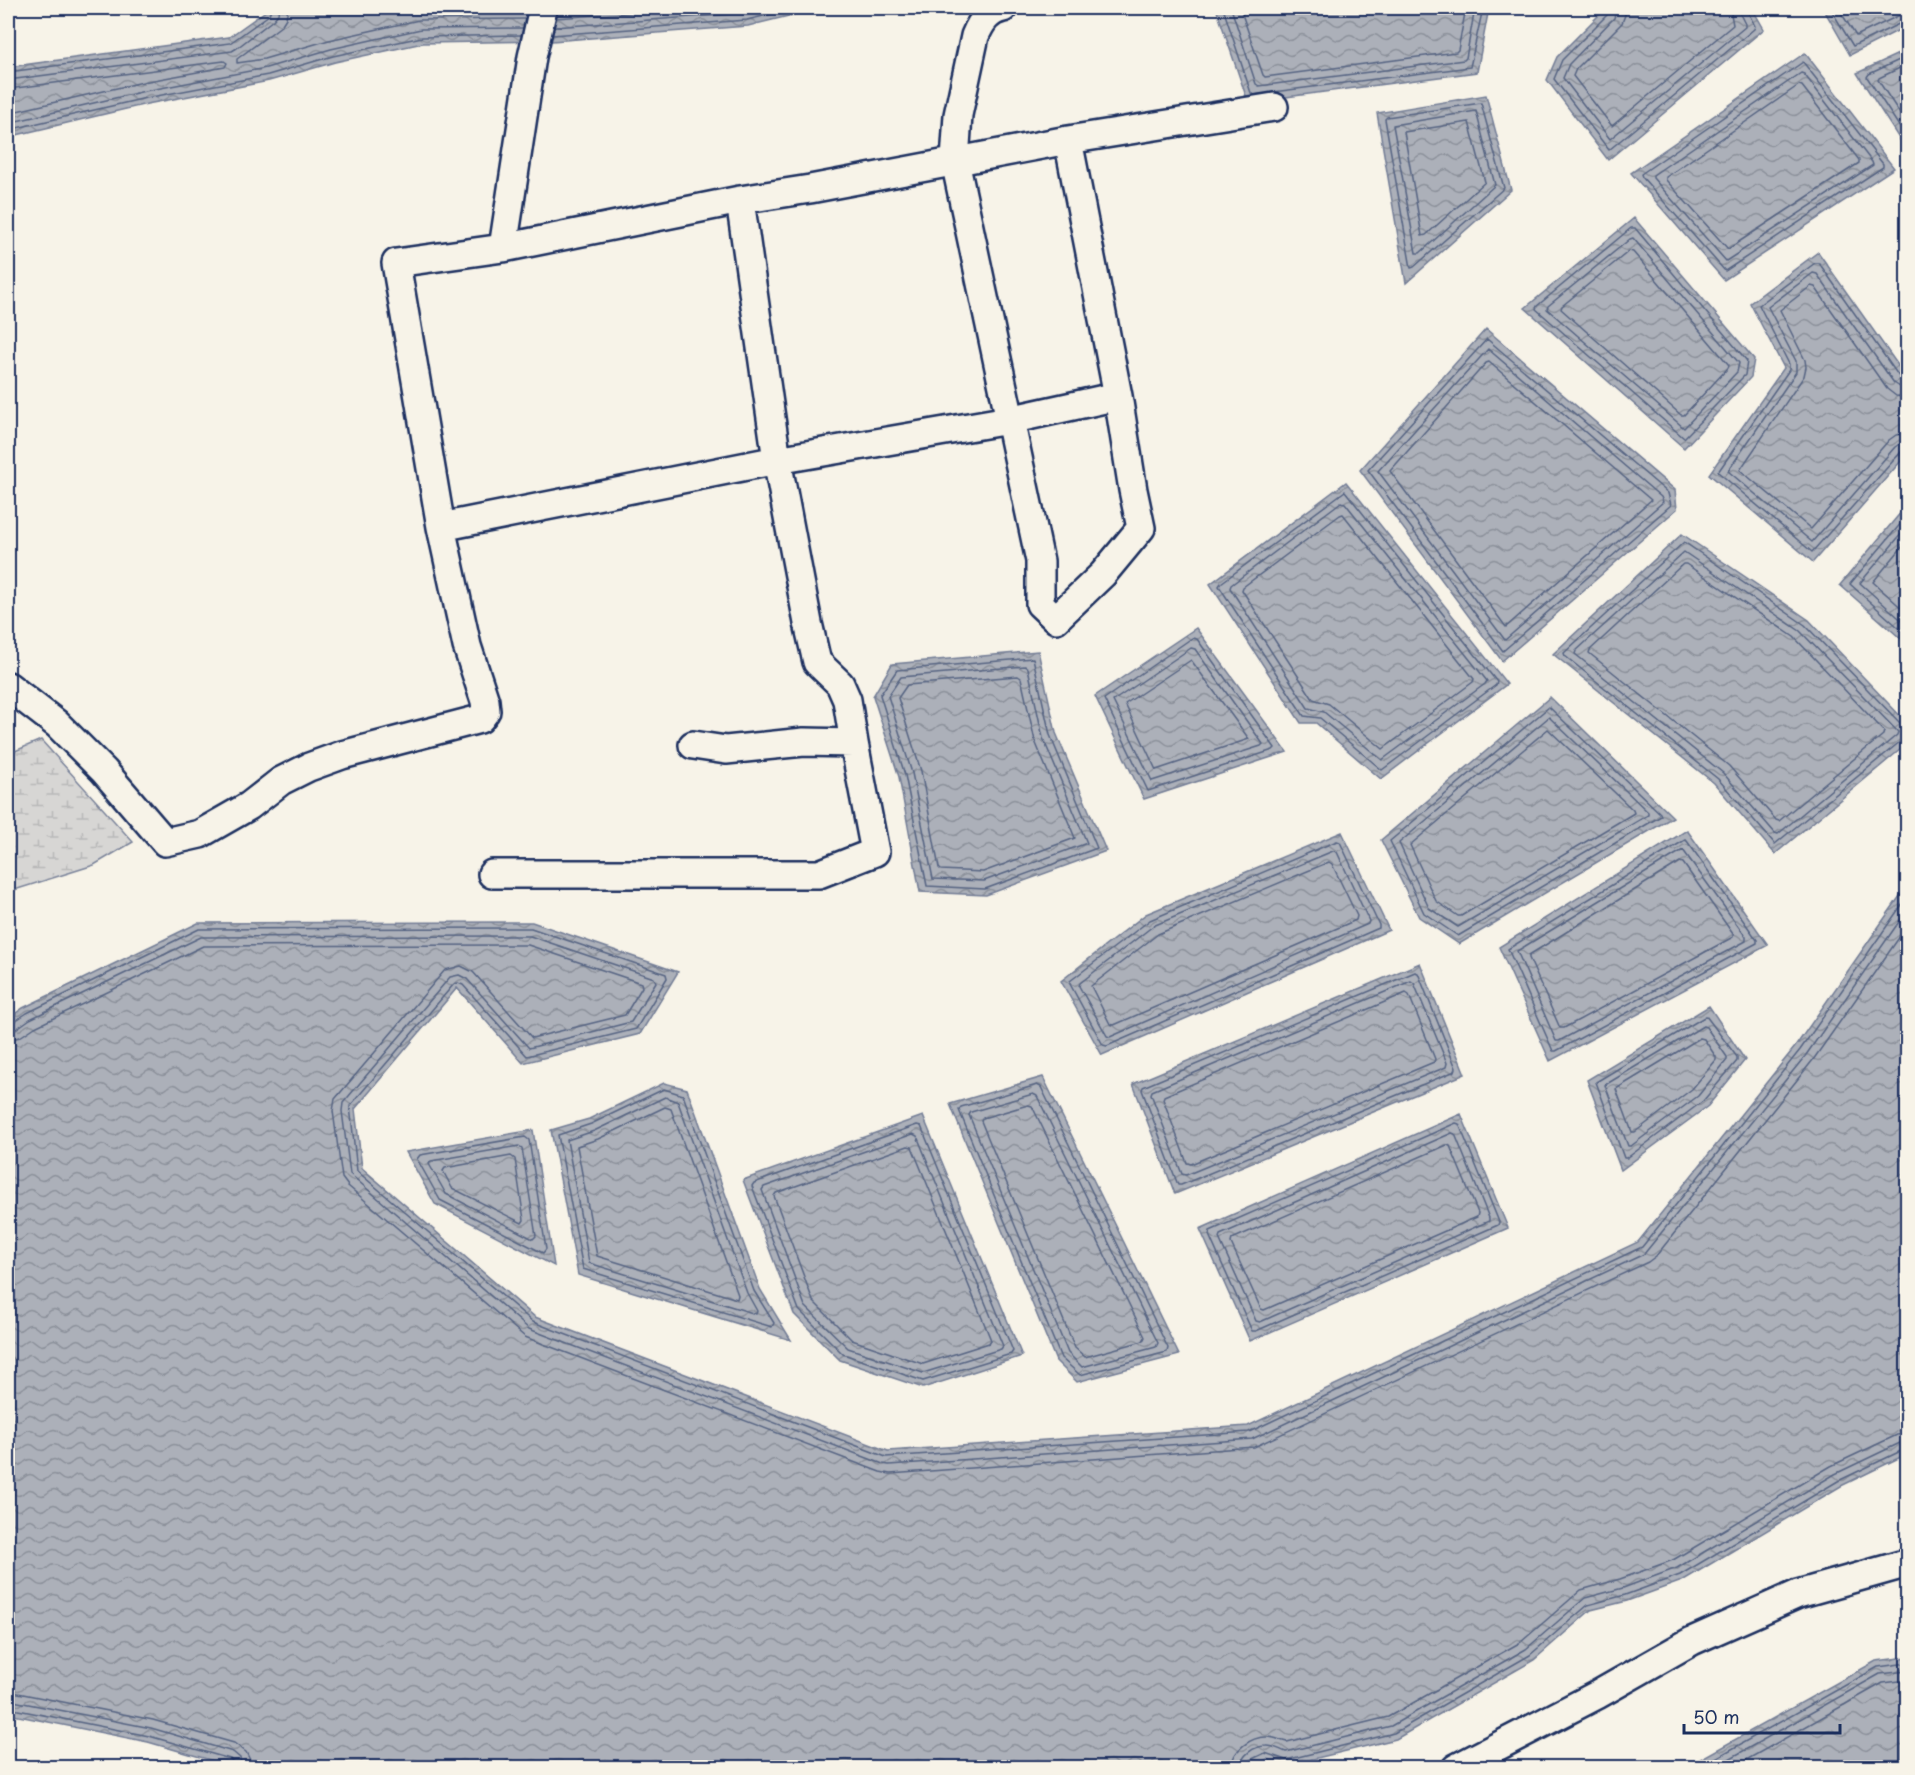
<svg xmlns="http://www.w3.org/2000/svg" width="1915" height="1775" font-family="'Playpen Sans',sans-serif">
<style>
.wetland{fill:url(#wetland-marsh);stroke:#798299;stroke-width:1.5}
.water{fill:url(#water-waves);stroke:#727c95;stroke-width:1.5}
.lines{fill:none;stroke-linecap:round;stroke-linejoin:round}
.shore{stroke:#556382;stroke-width:1.5}
.minor-casing{stroke:#1b2f5e;stroke-width:32}
.minor{stroke:#f7f3e8;stroke-width:27}
</style>
<defs>
<pattern id="wetland-marsh" width="20" height="14" patternUnits="userSpaceOnUse" patternTransform="scale(1.5)"><rect width="20" height="14" fill="#d7d6d4"/><path d="M1 5h8M5 5V1M11 12h8M15 12V8" fill="none" stroke="#b8b8b8"/></pattern>
<pattern id="water-waves" width="16" height="10" patternUnits="userSpaceOnUse" patternTransform="scale(1.5)"><rect width="16" height="10" fill="#acb0b9"/><path d="M0 5q4-4 8 0t8 0" fill="none" stroke="#8b909a"/></pattern>
</defs>
<rect width="100%" height="100%" fill="#f7f3e8"/>
<filter id="ink" filterUnits="userSpaceOnUse"><feTurbulence type="fractalNoise" baseFrequency=".0167" numOctaves="2"/><feDisplacementMap in="SourceGraphic" scale="12" xChannelSelector="R" yChannelSelector="G"/><feConvolveMatrix kernelMatrix="1 2 1 2 8 2 1 2 1" color-interpolation-filters="sRGB"/></filter>
<g filter="url(#ink)">
<path class="wetland" d="M 41,740 L 133,842 L 94,865 L 8,892 L 8,754 Z"/>
<path class="water" d="M 270,8 L 821,8 L 748,26 L 552,41 L 423,43 L 335,62 L 269,81 L 147,104 L 8,137 L 8,67 L 229,37 Z
M 1216,8 L 1489,8 L 1477,72 L 1248,102 Z
M 1606,8 L 1752,8 L 1764,29 L 1608,160 L 1547,80 L 1557,57 Z
M 1823,8 L 1907,8 L 1907,26 L 1850,55 Z
M 1907,50 L 1907,151 L 1857,73 Z
M 1805,53 L 1894,168 L 1724,280 L 1631,173 Z
M 1486,95 L 1511,190 L 1406,283 L 1377,113 Z
M 1634,218 L 1754,359 L 1751,377 L 1684,448 L 1525,308 Z
M 1818,252 L 1907,378 L 1908,453 L 1813,562 L 1709,474 L 1784,368 L 1750,303 Z
M 1486,329 L 1675,490 L 1677,509 L 1502,661 L 1360,470 Z
M 1346,482 L 1507,684 L 1381,779 L 1316,723 L 1301,723 L 1210,584 Z
M 1907,505 L 1907,644 L 1840,585 Z
M 1682,534 L 1809,620 L 1907,723 L 1907,744 L 1775,854 L 1714,783 L 1553,654 Z
M 1196,628 L 1287,752 L 1144,799 L 1095,696 Z
M 1038,651 L 1056,733 L 1106,851 L 986,895 L 920,892 L 899,777 L 873,696 L 892,664 Z
M 1550,697 L 1673,817 L 1459,944 L 1419,917 L 1381,840 Z
M 1687,830 L 1768,945 L 1550,1061 L 1499,947 Z
M 1342,832 L 1389,930 L 1102,1055 L 1061,981 L 1146,914 Z
M 1907,886 L 1907,1454 L 1841,1486 L 1682,1581 L 1627,1601 L 1591,1610 L 1534,1660 L 1396,1739 L 1284,1766 L 1267,1759 L 1248,1768 L 238,1768 L 148,1742 L 8,1714 L 8,1019 L 23,1008 L 198,923 L 532,922 L 678,972 L 640,1034 L 523,1063 L 457,988 L 355,1109 L 362,1168 L 535,1317 L 888,1451 L 1248,1426 L 1638,1242 L 1795,1047 Z
M 1420,963 L 1465,1074 L 1175,1194 L 1133,1084 Z
M 1709,1006 L 1745,1060 L 1708,1106 L 1621,1170 L 1587,1080 Z
M 1043,1077 L 1179,1355 L 1077,1382 L 1056,1361 L 950,1104 Z
M 664,1083 L 687,1089 L 760,1289 L 791,1340 L 578,1275 L 551,1130 L 589,1119 Z
M 1461,1114 L 1508,1228 L 1250,1341 L 1200,1229 Z
M 923,1116 L 1022,1356 L 923,1388 L 840,1360 L 794,1314 L 743,1180 Z
M 533,1130 L 554,1266 L 435,1204 L 406,1152 Z
M 1907,1657 L 1907,1767 L 1686,1767 L 1876,1661 Z"/>
<g class="lines">
<path class="shore" d="M 288,8 L 286,18 L 281,26 L 237,59 L 237,63 L 264,59 L 329,40 L 419,20 L 525,19
M 1223,8 L 1251,93 L 1254,95 L 1262,94
M 1231,8 L 1256,84 L 1259,86 L 1464,60 L 1466,58 L 1475,8
M 1240,8 L 1263,75 L 1265,77 L 1456,52 L 1458,50 L 1466,8
M 1610,8 L 1608,14 L 1562,60 L 1554,79 L 1609,150 L 1754,29 L 1755,26 L 1748,12 L 1747,8
M 1617,8 L 1614,18 L 1569,64 L 1563,78 L 1610,139 L 1745,27 L 1745,24 L 1740,14 L 1739,8
M 1626,8 L 1625,15 L 1622,23 L 1576,69 L 1573,76 L 1612,126 L 1733,25 L 1730,8
M 1830,8 L 1853,46 L 1903,22 L 1908,21
M 1838,8 L 1856,36 L 1900,15 L 1908,14
M 556,18 L 695,8
M 554,27 L 746,13 L 766,8
M 552,35 L 747,20 L 796,8
M 1908,56 L 1869,74 L 1867,77 L 1908,140
M 1803,62 L 1883,164 L 1883,167 L 1725,271 L 1642,177 L 1641,174 Z
M 1908,64 L 1879,78 L 1878,80 L 1908,126
M 8,72 L 230,43 L 269,15 L 271,8
M 1801,73 L 1804,74 L 1872,162 L 1873,165 L 1726,261 L 1653,178 L 1653,175 Z
M 8,80 L 232,51 L 237,48 L 273,20 L 278,14 L 279,8
M 1799,85 L 1802,86 L 1859,160 L 1859,163 L 1728,249 L 1666,180 L 1666,177 Z
M 8,89 L 224,61 L 227,63 L 225,67 L 143,82 L 8,113
M 1273,92 L 1470,67 L 1483,8
M 1481,103 L 1504,188 L 1414,267 L 1411,268 L 1385,119 L 1387,117 Z
M 1476,111 L 1495,185 L 1420,253 L 1416,253 L 1393,125 Z
M 1469,122 L 1485,182 L 1426,235 L 1422,236 L 1404,132 Z
M 8,123 L 145,91 L 266,68 L 331,49 L 421,29 L 523,28
M 8,130 L 146,98 L 268,75 L 333,56 L 422,37 L 521,35
M 1631,228 L 1635,228 L 1747,361 L 1745,375 L 1684,438 L 1536,309 L 1537,306 Z
M 1633,238 L 1739,363 L 1737,372 L 1684,428 L 1547,309 L 1548,306 L 1630,239 Z
M 1629,251 L 1633,252 L 1729,365 L 1728,368 L 1684,415 L 1681,415 L 1561,309 L 1562,306 Z
M 1487,339 L 1668,493 L 1671,505 L 1503,651 L 1368,470 Z
M 1488,349 L 1661,497 L 1663,502 L 1505,640 L 1378,471 Z
M 1489,362 L 1651,500 L 1506,627 L 1390,471 L 1486,363 Z
M 1908,381 L 1900,378 L 1819,263 L 1815,263 L 1759,305 L 1789,364 L 1789,370 L 1718,472 L 1812,552 L 1901,452 L 1908,450
M 1908,389 L 1900,387 L 1894,383 L 1817,274 L 1813,273 L 1768,307 L 1796,361 L 1796,372 L 1728,471 L 1812,542 L 1895,447 L 1901,443 L 1908,442
M 1908,398 L 1896,396 L 1887,389 L 1815,287 L 1811,286 L 1780,310 L 1805,360 L 1806,367 L 1804,376 L 1740,470 L 1811,529 L 1889,440 L 1896,435 L 1908,433
M 1345,491 L 1497,682 L 1496,685 L 1382,770 L 1320,718 L 1304,716 L 1219,586 L 1221,583 Z
M 1341,502 L 1345,503 L 1487,681 L 1485,684 L 1382,760 L 1324,712 L 1308,708 L 1230,588 L 1231,585 Z
M 1343,514 L 1474,679 L 1473,682 L 1383,749 L 1329,704 L 1313,699 L 1242,590 L 1243,587 L 1340,515 Z
M 1908,515 L 1850,584 L 1908,636
M 1908,526 L 1860,583 L 1908,626
M 1908,540 L 1873,582 L 1908,614
M 1684,552 L 1800,631 L 1898,732 L 1897,735 L 1778,834 L 1775,833 L 1723,773 L 1575,654 L 1576,651 Z
M 1686,564 L 1794,637 L 1884,731 L 1883,735 L 1779,821 L 1776,820 L 1729,766 L 1589,653 L 1590,650 L 1683,564 Z
M 1192,638 L 1197,639 L 1275,748 L 1273,750 L 1148,791 L 1104,699 Z
M 1191,648 L 1195,649 L 1263,744 L 1261,746 L 1152,781 L 1113,701 Z
M 1033,658 L 1050,735 L 1097,848 L 985,889 L 927,886 L 905,775 L 880,695 L 897,670 Z
M 1191,660 L 1249,739 L 1156,770 L 1125,704 Z
M 1025,666 L 1028,668 L 1043,738 L 1087,843 L 984,881 L 933,879 L 912,773 L 888,696 L 901,677 Z
M 1018,676 L 1021,678 L 1035,741 L 1075,838 L 983,872 L 941,870 L 939,868 L 921,771 L 898,698 L 907,685 Z
M 1549,707 L 1660,813 L 1661,816 L 1458,936 L 1424,913 L 1390,841 Z
M 1549,717 L 1648,812 L 1648,815 L 1458,927 L 1429,908 L 1399,843 Z
M 1908,726 L 1901,724 L 1805,625 L 1684,542 L 1564,653 L 1565,656 L 1718,779 L 1775,844 L 1901,741 L 1908,740
M 1548,729 L 1633,810 L 1634,813 L 1461,916 L 1458,916 L 1436,901 L 1410,845 Z
M 1685,840 L 1687,841 L 1757,940 L 1757,943 L 1556,1051 L 1553,1051 L 1508,949 Z
M 1337,841 L 1340,842 L 1379,925 L 1379,928 L 1107,1046 L 1103,1045 L 1070,984 L 1070,981 L 1150,920 Z
M 1683,850 L 1746,937 L 1746,941 L 1559,1041 L 1556,1041 L 1517,951 Z
M 1333,851 L 1337,852 L 1369,921 L 1368,924 L 1110,1037 L 1107,1036 L 1079,986 L 1080,983 L 1153,926 Z
M 1329,862 L 1332,864 L 1357,916 L 1356,920 L 1114,1025 L 1110,1024 L 1091,986 L 1158,934 Z
M 1680,862 L 1683,863 L 1733,934 L 1733,937 L 1564,1028 L 1560,1028 L 1529,958 L 1529,955 Z
M 1415,972 L 1418,973 L 1456,1068 L 1455,1071 L 1181,1185 L 1178,1185 L 1142,1090 L 1143,1087 Z
M 1411,981 L 1414,983 L 1447,1063 L 1446,1067 L 1186,1175 L 1182,1174 L 1151,1094 L 1152,1091 Z
M 1406,993 L 1409,995 L 1435,1059 L 1434,1062 L 1191,1164 L 1187,1163 L 1163,1099 L 1164,1096 Z
M 1706,1016 L 1737,1057 L 1737,1061 L 1703,1101 L 1627,1158 L 1624,1158 L 1596,1082 Z
M 8,1023 L 12,1023 L 27,1013 L 199,929 L 531,928 L 666,974 L 667,978 L 636,1029 L 527,1056 L 463,985 L 458,983 L 454,984 L 350,1106 L 357,1171 L 533,1322 L 886,1457 L 1249,1432 L 1642,1247 L 1800,1050 L 1908,896
M 1703,1026 L 1706,1027 L 1727,1057 L 1727,1060 L 1698,1096 L 1631,1146 L 1628,1146 L 1605,1085 Z
M 8,1031 L 16,1029 L 30,1019 L 201,937 L 530,936 L 654,978 L 656,982 L 631,1022 L 529,1048 L 467,979 L 459,975 L 450,977 L 343,1103 L 342,1111 L 350,1174 L 529,1329 L 883,1464 L 889,1465 L 1252,1439 L 1644,1254 L 1806,1055 L 1908,909
M 1700,1038 L 1704,1039 L 1716,1057 L 1716,1060 L 1692,1089 L 1635,1132 L 1632,1132 L 1616,1089 Z
M 8,1040 L 20,1037 L 35,1027 L 203,946 L 528,945 L 641,983 L 642,987 L 625,1015 L 532,1038 L 473,972 L 461,966 L 445,970 L 335,1099 L 333,1111 L 342,1178 L 348,1186 L 525,1337 L 880,1472 L 890,1474 L 1254,1447 L 1648,1262 L 1656,1256 L 1813,1060 L 1908,925
M 1037,1085 L 1041,1087 L 1168,1348 L 1167,1352 L 1080,1375 L 1061,1358 L 959,1110 L 961,1107 Z
M 664,1089 L 683,1095 L 754,1291 L 774,1323 L 772,1327 L 583,1269 L 558,1135 L 591,1124 Z
M 1033,1094 L 1037,1096 L 1158,1343 L 1156,1347 L 1082,1367 L 1068,1353 L 969,1115 L 971,1112 Z
M 665,1097 L 678,1102 L 747,1293 L 757,1311 L 756,1314 L 589,1263 L 567,1140 L 594,1131 Z
M 1028,1105 L 1032,1106 L 1145,1337 L 1143,1341 L 1085,1357 L 1075,1348 L 981,1121 L 983,1118 Z
M 665,1107 L 671,1109 L 738,1295 L 737,1299 L 597,1256 L 577,1146 L 598,1139 Z
M 1456,1123 L 1459,1124 L 1499,1222 L 1498,1225 L 1256,1331 L 1252,1331 L 1209,1235 L 1210,1231 Z
M 917,1125 L 921,1126 L 1013,1351 L 1011,1354 L 923,1381 L 843,1354 L 799,1310 L 752,1186 L 754,1183 Z
M 1452,1133 L 1455,1134 L 1489,1218 L 1489,1221 L 1260,1322 L 1256,1321 L 1219,1238 L 1220,1235 Z
M 913,1134 L 917,1136 L 1003,1346 L 1001,1349 L 923,1373 L 848,1348 L 805,1306 L 762,1190 L 764,1187 Z
M 525,1137 L 529,1140 L 546,1249 L 543,1253 L 440,1200 L 417,1159 L 420,1155 Z
M 1447,1145 L 1450,1146 L 1478,1213 L 1477,1217 L 1264,1310 L 1261,1309 L 1231,1243 L 1232,1239 Z
M 519,1146 L 522,1148 L 536,1236 L 533,1239 L 446,1194 L 429,1164 L 431,1161 Z
M 908,1146 L 912,1147 L 991,1340 L 989,1343 L 923,1364 L 852,1340 L 813,1301 L 774,1196 L 776,1193 Z
M 511,1156 L 515,1159 L 524,1220 L 522,1223 L 452,1188 L 443,1171 L 445,1168 Z
M 8,1691 L 153,1720 L 234,1743 L 246,1752 L 250,1760 L 251,1768
M 8,1700 L 151,1728 L 233,1752 L 240,1758 L 242,1768
M 8,1708 L 149,1736 L 230,1759 L 233,1762 L 234,1768
M 1231,1768 C 1232,1750 1251,1736 1268,1737 C 1275,1737 1281,1741 1287,1742 L 1388,1717 L 1521,1642 L 1581,1590 L 1620,1579 L 1673,1560 L 1831,1466 L 1897,1435 L 1908,1433
M 1240,1768 C 1241,1755 1254,1746 1266,1746 C 1273,1745 1280,1750 1286,1752 L 1391,1726 L 1526,1649 L 1585,1598 L 1623,1588 L 1677,1568 L 1835,1474 L 1900,1443 L 1908,1442
M 1248,1768 L 1250,1760 L 1265,1753 L 1286,1760 L 1394,1733 L 1530,1655 L 1588,1605 L 1625,1595 L 1680,1575 L 1838,1481 L 1903,1450 L 1908,1450
M 1698,1768 L 1878,1667 L 1908,1663
M 1713,1768 L 1880,1674 L 1908,1671
M 1732,1768 L 1883,1683 L 1908,1680"/>
<defs>
<path id="minor" d="M 1003,8 C 988,11 981,22 975,36 L 958,115 L 955,161 L 1040,561 L 1040,604 L 1056,619 L 1103,574 L 1141,528 L 1133,490 L 1118,396 L 1068,140
M 503,248 L 532,57 L 543,8
M 441,527 L 777,460 L 1009,420 L 1118,396
M 8,686 L 57,724 L 104,771 L 165,842 L 200,834 L 249,806 L 281,781 L 309,767 L 342,755 L 480,719 L 486,711 L 485,701 L 467,646 L 441,527 L 396,263 L 503,248 L 740,200 L 810,189 L 1068,140 L 1274,107
M 693,745 L 726,750 L 804,742 L 854,743 L 847,700 L 840,684 L 817,662 L 808,623 L 777,460 L 740,200
M 492,874 L 819,874 L 875,852 L 854,743
M 1456,1768 L 1597,1695 L 1692,1641 L 1798,1594 L 1908,1563"/>
</defs>
<use href="#minor" class="minor-casing"/>
<use href="#minor" class="minor"/>
</g>
</g>
<rect width="1915" height="1775" fill="none" stroke="#f7f3e8" stroke-width="30"/>
<rect x="15" y="15" width="1885" height="1745" fill="none" stroke="#1b2f5e" stroke-width="2" filter="url(#ink)"/>
<path d="M1684 1724v9h156v-9" fill="none" stroke="#1b2f5e" stroke-width="3"/>
<text x="1693" y="1724" font-size="18" fill="#1b2f5e" stroke="#f7f3e8" stroke-width="4.5" paint-order="stroke">50 m</text>
</svg>
